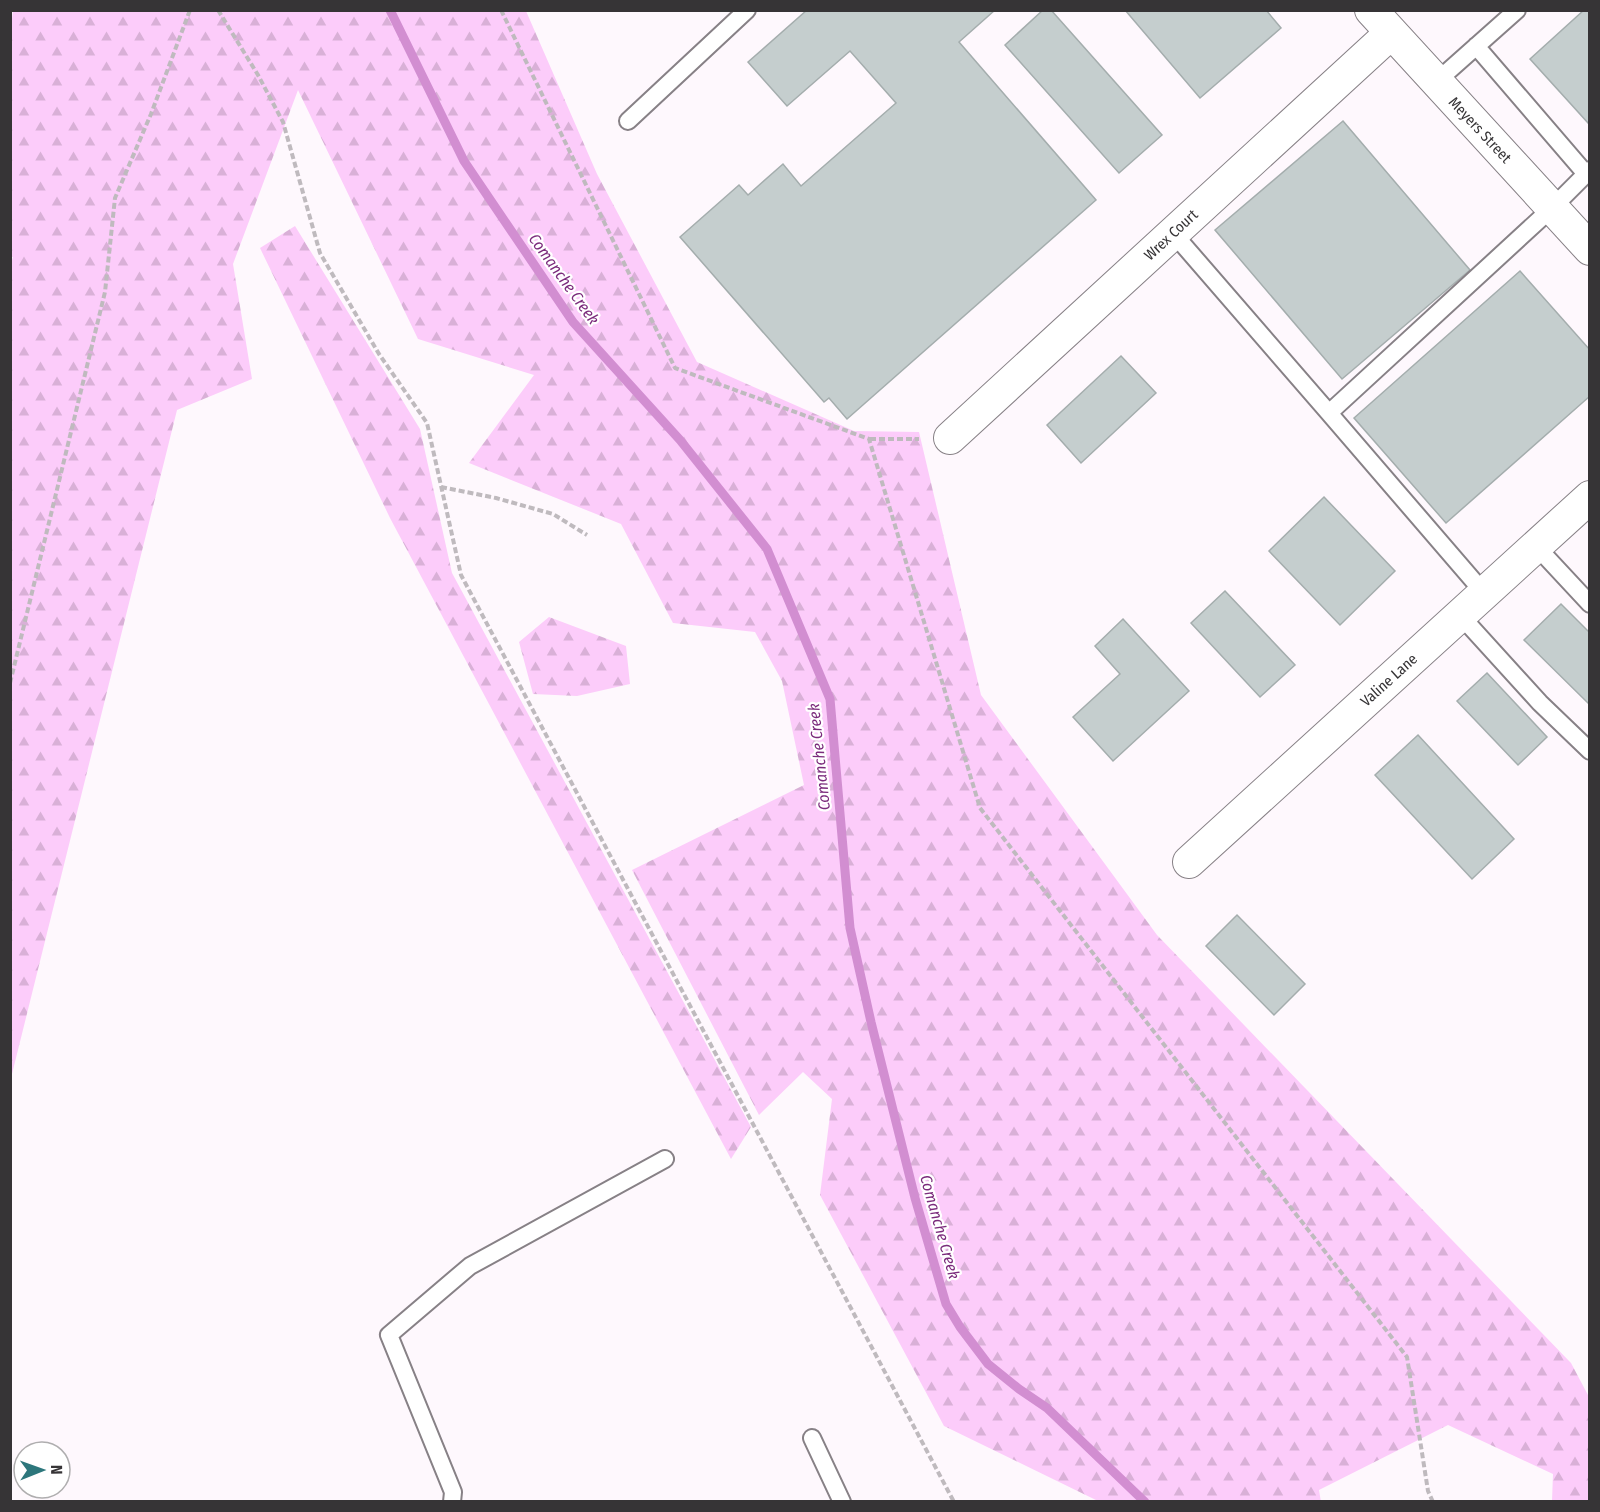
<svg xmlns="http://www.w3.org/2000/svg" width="1600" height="1512" font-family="'Fira Sans Condensed',sans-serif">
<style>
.forest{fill:url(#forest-firs)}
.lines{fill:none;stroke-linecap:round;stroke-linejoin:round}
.stream{stroke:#d28ed1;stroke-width:9}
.building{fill:#c5cece;stroke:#a4adad;stroke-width:1.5}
.service-casing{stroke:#878186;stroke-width:20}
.minor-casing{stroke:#878186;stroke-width:34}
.path{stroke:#bfbabe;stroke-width:4;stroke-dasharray:6 3;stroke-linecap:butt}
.service{stroke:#fff;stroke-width:16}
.minor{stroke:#fff;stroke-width:32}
.labels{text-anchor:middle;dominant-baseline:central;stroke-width:4.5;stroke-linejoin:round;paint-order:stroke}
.street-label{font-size:15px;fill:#363436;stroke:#fff}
.water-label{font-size:16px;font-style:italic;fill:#7b2b7c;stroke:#fff}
</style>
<defs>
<pattern id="forest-firs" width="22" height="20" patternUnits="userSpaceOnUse" patternTransform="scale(1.5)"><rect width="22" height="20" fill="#fcccfa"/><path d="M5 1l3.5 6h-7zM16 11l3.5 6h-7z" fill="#d9b0d7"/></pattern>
</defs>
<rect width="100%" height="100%" fill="#fef8fd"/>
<path class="forest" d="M 13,11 L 526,11 L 597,174 L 697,362 L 854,431 L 919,432 L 981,695 L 1157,935 L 1571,1363 L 1589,1397 L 1589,1501 L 1552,1501 L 1553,1474 L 1448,1425 L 1319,1490 L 1321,1502 L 1098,1501 L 944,1426 L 820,1195 L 832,1099 L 803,1072 L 759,1115 L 632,870 L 804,785 L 782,681 L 755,632 L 673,623 L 621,524 L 469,463 L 534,375 L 418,339 L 298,90 L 233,264 L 252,379 L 177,410 L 11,1078 L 10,266 L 13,257 L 11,257 L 10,34 Z
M 295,226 L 420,429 L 452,573 L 751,1127 L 731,1159 L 390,518 L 260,248 Z
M 549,617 L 626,646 L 630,684 L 577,696 L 533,694 L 519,642 Z"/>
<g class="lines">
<path class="stream" d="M 390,10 L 464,161 L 573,322 L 680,440 L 767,549 L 830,699 L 850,928 L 871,1022 L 915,1198 L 946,1304 L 960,1327 L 988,1364 L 1019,1389 L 1047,1408 L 1145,1502"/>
</g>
<path class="building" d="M 807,10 L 995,10 L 959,42 L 1096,200 L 847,419 L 829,398 L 824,402 L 680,237 L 739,185 L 748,195 L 783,164 L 801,186 L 896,103 L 850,51 L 787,106 L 748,62 Z
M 1043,10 L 1051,10 L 1162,135 L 1119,173 L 1005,45 Z
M 1125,10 L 1266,10 L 1281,28 L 1200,98 Z
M 1584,10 L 1590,10 L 1589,124 L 1530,59 Z
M 1343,121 L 1470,270 L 1342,379 L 1215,230 Z
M 1520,271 L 1590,350 L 1590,396 L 1446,523 L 1354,418 Z
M 1121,356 L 1156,393 L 1081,463 L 1047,425 Z
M 1324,497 L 1395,571 L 1340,625 L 1269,551 Z
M 1225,591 L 1295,665 L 1260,697 L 1191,623 Z
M 1561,604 L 1590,633 L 1590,705 L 1524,640 Z
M 1123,619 L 1189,691 L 1113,761 L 1073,717 L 1120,674 L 1095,646 Z
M 1487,673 L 1547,737 L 1518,765 L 1457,701 Z
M 1418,735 L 1514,839 L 1472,879 L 1375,775 Z
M 1237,915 L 1305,984 L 1274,1015 L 1206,946 Z"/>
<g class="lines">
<defs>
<path id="service" d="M 1476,46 L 1586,174
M 1436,82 L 1517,10
M 628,121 L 747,10
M 1173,233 L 1329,413
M 1536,546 L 1590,604
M 1484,593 L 1329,413 L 1552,208 L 1590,170
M 1460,615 L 1540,703 L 1590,751
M 812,1438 L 842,1502
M 452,1502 L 453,1492 L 389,1335 L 470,1266 L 665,1159"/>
<path id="minor" d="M 1371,10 L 1590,249
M 950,438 L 1391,33
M 1189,862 L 1590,497"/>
</defs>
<use href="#service" class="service-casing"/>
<use href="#minor" class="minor-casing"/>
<path class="path" d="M 218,10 L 258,75 L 283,122 L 320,253 L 379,354 L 427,423 L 461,575 L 954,1502
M 501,10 L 675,368 L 869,439 L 980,808 L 1407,1357 L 1428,1491 L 1433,1502
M 870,439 L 919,439
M 441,487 L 496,498 L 553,514 L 587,535
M 10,683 L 105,292 L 115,198 L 151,114 L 190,10"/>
<use href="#service" class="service"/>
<use href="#minor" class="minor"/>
</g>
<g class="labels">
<g class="street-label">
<text transform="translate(1480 130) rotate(47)">Meyers Street</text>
<text transform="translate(1171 235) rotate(-43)">Wrex Court</text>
<text transform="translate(1389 680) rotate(-42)">Valine Lane</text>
</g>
<g class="water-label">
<text transform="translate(564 279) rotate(54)">Comanche Creek</text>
<text transform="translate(819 757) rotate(-96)">Comanche Creek</text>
<text transform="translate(940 1227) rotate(74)">Comanche Creek</text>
</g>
</g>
<rect width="1600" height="1512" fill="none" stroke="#363436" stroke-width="24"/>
<g transform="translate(42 1470) rotate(89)"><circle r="28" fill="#ffffff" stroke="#afaeaf" stroke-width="1.5"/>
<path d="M0-4.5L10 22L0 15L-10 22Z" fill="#2d777c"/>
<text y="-9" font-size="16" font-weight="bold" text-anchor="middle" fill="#363436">N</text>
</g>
</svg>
